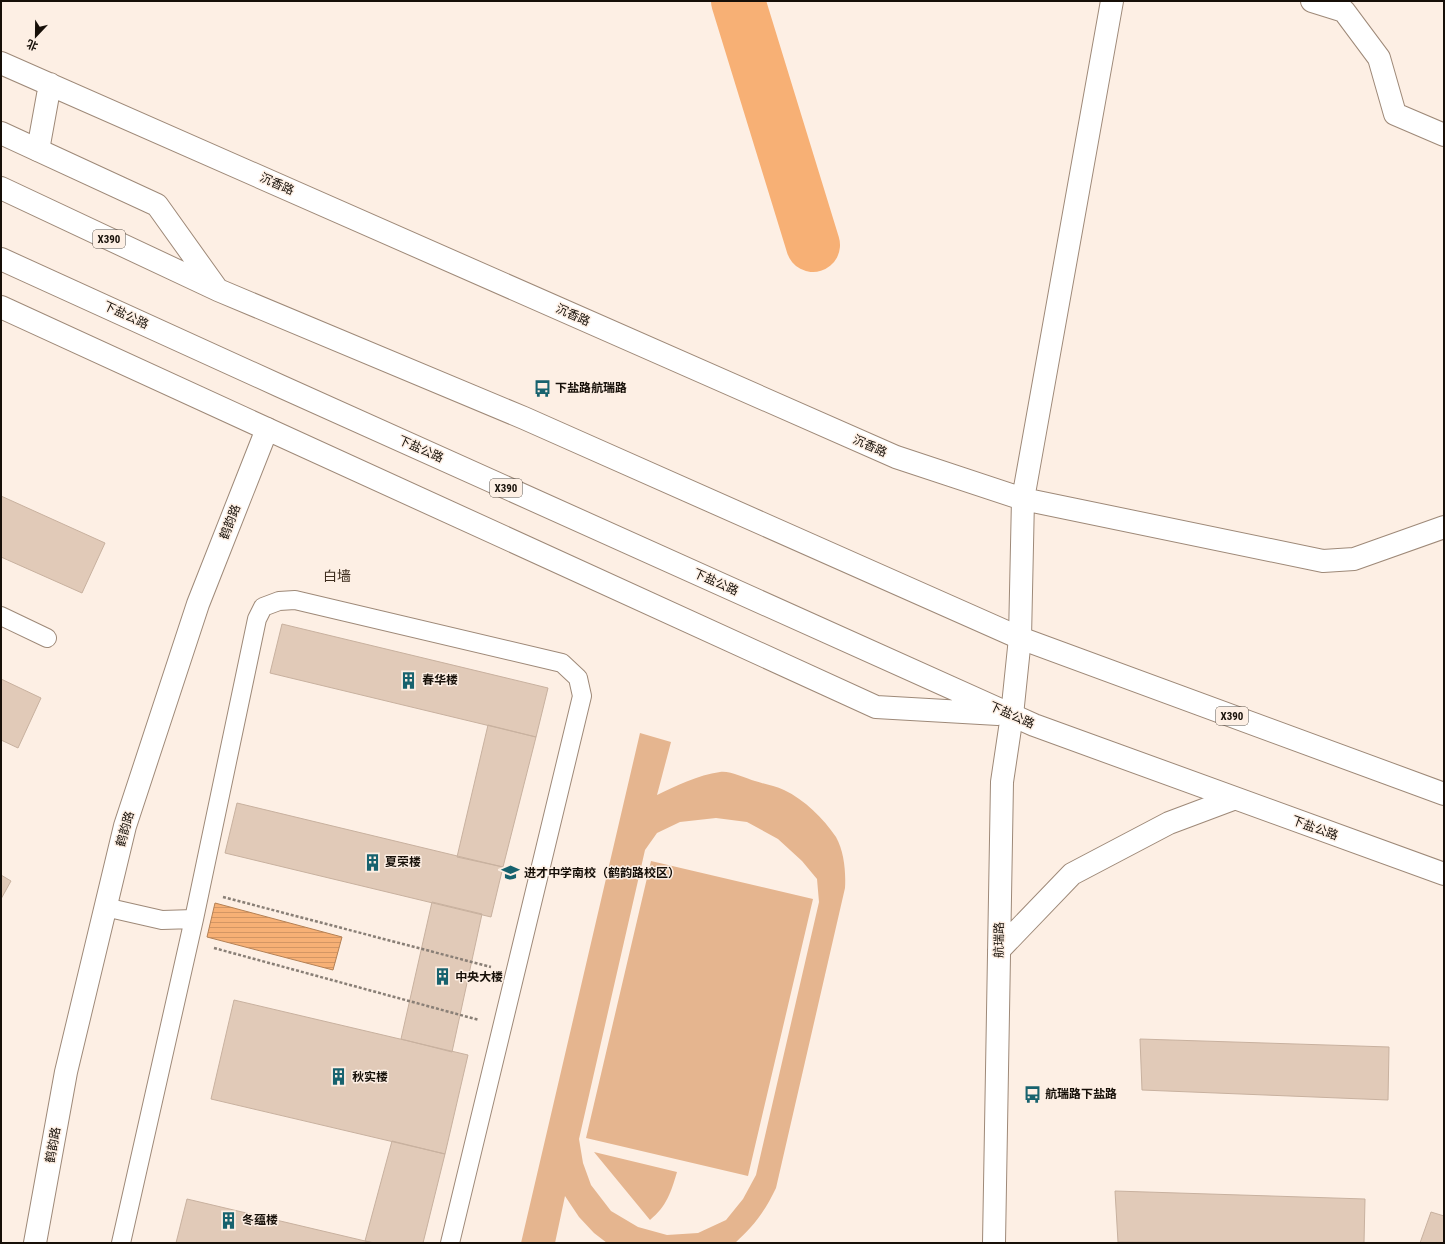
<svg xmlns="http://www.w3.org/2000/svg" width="1445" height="1244" font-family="'Roboto Condensed','Noto Sans SC',sans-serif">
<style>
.green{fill:#e5b58f;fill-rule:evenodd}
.water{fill:url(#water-rules);stroke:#b48054}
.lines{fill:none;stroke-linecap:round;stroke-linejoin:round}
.river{stroke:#f7b075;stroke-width:54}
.building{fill:#e1cab8;stroke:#c8b19f}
.service-casing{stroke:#9e8978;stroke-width:20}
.minor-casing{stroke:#9e8978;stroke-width:24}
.tertiary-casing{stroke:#9e8978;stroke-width:24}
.primary-casing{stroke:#9e8978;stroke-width:24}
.path{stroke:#897f76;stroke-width:2.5;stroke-dasharray:3 2;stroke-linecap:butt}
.service{stroke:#fff;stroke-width:18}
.minor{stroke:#fff;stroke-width:22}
.tertiary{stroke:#fff;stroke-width:22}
.primary{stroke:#fff;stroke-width:22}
.labels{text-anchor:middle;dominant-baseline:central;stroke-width:3;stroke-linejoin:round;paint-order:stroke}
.shield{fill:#fdefe4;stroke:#5b524a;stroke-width:1}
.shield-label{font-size:11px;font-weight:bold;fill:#160f08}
.street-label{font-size:12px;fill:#160f08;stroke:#fdefe4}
.poi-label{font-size:12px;font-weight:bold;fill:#160f08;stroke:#fdefe4;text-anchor:start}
.quarter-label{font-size:14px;fill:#3d2c1d;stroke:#fdefe4}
</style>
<defs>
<pattern id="water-rules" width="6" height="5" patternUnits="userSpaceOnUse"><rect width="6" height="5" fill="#f7b075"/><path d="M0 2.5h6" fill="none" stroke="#d39664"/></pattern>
</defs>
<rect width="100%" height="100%" fill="#fdefe4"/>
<path class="green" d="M 640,733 L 671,742 L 657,795 C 676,786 698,775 720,772 C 728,770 746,778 755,781 C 764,784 775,786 784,790 C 805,800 823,818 836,837 C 844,851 846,872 845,888 L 776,1188 C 765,1211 754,1226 735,1243 L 607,1243 L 594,1233 L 579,1217 L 565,1196 L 555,1243 L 521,1243 ZM 716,818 L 747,822 L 778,839 L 802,861 L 817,879 L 819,902 L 756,1175 L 743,1199 L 726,1220 L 698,1233 L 667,1235 L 638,1227 L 611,1211 L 591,1185 L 583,1163 L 579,1139 L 645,850 L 657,833 L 680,822 Z
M 651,861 L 813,899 L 748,1176 L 586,1138 Z
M 594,1152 L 677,1172 C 671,1192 667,1206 650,1220 Z"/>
<path class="water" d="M 215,903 L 342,937 L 333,970 L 207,937 Z"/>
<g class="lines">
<path class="river" d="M 738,1 L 813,245"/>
</g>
<path class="building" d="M 1,496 L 105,543 L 82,593 L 1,557 Z
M 282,624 L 548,688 L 536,737 L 270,673 Z
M 1,679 L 41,698 L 18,748 L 1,740 Z
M 488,725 L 536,737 L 503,867 L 457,857 Z
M 237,803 L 503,867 L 491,917 L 225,853 Z
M 1,875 L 11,881 L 1,899 Z
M 432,902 L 482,914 L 452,1052 L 401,1039 Z
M 234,1000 L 468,1055 L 445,1154 L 211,1099 Z
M 1140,1039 L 1389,1047 L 1388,1100 L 1142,1090 Z
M 392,1141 L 445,1154 L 423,1243 L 374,1243 L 365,1241 Z
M 1115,1191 L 1365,1199 L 1364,1243 L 1118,1242 Z
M 187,1199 L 365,1241 L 374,1243 L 176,1243 Z
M 1431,1212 L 1444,1216 L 1444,1243 L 1420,1243 Z"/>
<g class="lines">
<defs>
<path id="service" d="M 1,616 L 47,638
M 105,907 L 162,920 L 194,919
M 121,1243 L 194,919 L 257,619 L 263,607 L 279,601 L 295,600 L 562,663 L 578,678 L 582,696 L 450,1243"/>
<path id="minor" d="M 1112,1 L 1023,499 L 1323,561 L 1354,559 L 1444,527
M 1312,1 L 1344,11 L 1379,58 L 1395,114 L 1444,135
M 1,63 L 896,457 L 1023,499 L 1020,638
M 38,150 L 50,84
M 35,1243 L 66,1072 L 125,826 L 198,604 L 267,429"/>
<path id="tertiary" d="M 999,950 L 1072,874 L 1169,823 L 1233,799
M 994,1243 L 1002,782 L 1012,715 L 1020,638"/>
<path id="primary" d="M 1,133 L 157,205 L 217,289
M 1,188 L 218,290 L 524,418 L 1020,638 L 1444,794
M 1,259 L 280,386 L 1034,725 L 1444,874
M 1,307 L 267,429 L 876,707 L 998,714"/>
</defs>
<use href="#service" class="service-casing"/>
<use href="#minor" class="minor-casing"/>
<use href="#tertiary" class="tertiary-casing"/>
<use href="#primary" class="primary-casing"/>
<path class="path" d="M 223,897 L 491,967
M 214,948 L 479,1020"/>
<use href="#service" class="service"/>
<use href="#minor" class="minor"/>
<use href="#tertiary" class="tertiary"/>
<use href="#primary" class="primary"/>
</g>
<defs>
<symbol id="bus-bare" viewBox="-9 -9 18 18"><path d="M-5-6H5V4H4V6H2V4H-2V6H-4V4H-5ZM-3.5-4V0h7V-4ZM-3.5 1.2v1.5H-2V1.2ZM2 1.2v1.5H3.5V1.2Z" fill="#17626e" stroke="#fdefe4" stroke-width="2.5" paint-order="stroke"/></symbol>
<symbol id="building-bare" viewBox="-9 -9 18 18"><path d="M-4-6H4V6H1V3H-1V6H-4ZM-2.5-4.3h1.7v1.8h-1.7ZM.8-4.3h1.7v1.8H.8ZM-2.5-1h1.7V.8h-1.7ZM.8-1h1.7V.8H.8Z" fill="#17626e" stroke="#fdefe4" stroke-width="2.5" paint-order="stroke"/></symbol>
<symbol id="school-bare" viewBox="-9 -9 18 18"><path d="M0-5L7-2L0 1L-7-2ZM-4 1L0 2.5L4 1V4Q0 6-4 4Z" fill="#17626e" stroke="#fdefe4" stroke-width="2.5" paint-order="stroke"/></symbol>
</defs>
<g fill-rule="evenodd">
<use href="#bus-bare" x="530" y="376" width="25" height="25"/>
<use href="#building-bare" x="396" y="668" width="25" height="25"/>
<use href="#building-bare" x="360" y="850" width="25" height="25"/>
<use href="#school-bare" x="498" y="860" width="25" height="25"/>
<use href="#building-bare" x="430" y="964" width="25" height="25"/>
<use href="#building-bare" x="326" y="1064" width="25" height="25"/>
<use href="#bus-bare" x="1020" y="1082" width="25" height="25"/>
<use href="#building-bare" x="216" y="1208" width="25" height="25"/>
</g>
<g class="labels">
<g class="shield">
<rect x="93" y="230" width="32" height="18" rx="3"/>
<rect x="490" y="479" width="32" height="18" rx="3"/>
<rect x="1216" y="707" width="32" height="18" rx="3"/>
</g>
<g class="shield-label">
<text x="109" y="239">X390</text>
<text x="506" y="488">X390</text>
<text x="1232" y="716">X390</text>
</g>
<g class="street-label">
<text transform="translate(277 184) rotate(24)">沉香路</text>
<text transform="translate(126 315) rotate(25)">下盐公路</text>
<text transform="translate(573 315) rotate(24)">沉香路</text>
<text transform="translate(870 446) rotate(24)">沉香路</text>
<text transform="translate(421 449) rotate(24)">下盐公路</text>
<text transform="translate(230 522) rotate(-69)">鹤韵路</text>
<text transform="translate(716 582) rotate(24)">下盐公路</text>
<text transform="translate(1012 715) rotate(24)">下盐公路</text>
<text transform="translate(1315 828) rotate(20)">下盐公路</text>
<text transform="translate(125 829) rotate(-74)">鹤韵路</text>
<text transform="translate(999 940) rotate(-89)">航瑞路</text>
<text transform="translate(53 1145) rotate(-80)">鹤韵路</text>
</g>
<g class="poi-label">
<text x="555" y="388">下盐路航瑞路</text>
<text x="422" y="680">春华楼</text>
<text x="385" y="862">夏荣楼</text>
<text x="524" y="873">进才中学南校（鹤韵路校区）</text>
<text x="455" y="977">中央大楼</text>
<text x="352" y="1077">秋实楼</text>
<text x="1045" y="1094">航瑞路下盐路</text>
<text x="242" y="1220">冬蕴楼</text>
</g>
<g class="quarter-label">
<text x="337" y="576">白墙</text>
</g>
</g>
<rect width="1445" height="1244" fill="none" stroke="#160f08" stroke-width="4"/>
<g transform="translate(36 36) rotate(202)" stroke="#fdefe4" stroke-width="3" paint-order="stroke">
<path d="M0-3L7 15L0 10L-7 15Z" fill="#160f08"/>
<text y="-6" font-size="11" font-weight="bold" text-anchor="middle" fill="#160f08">北</text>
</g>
</svg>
